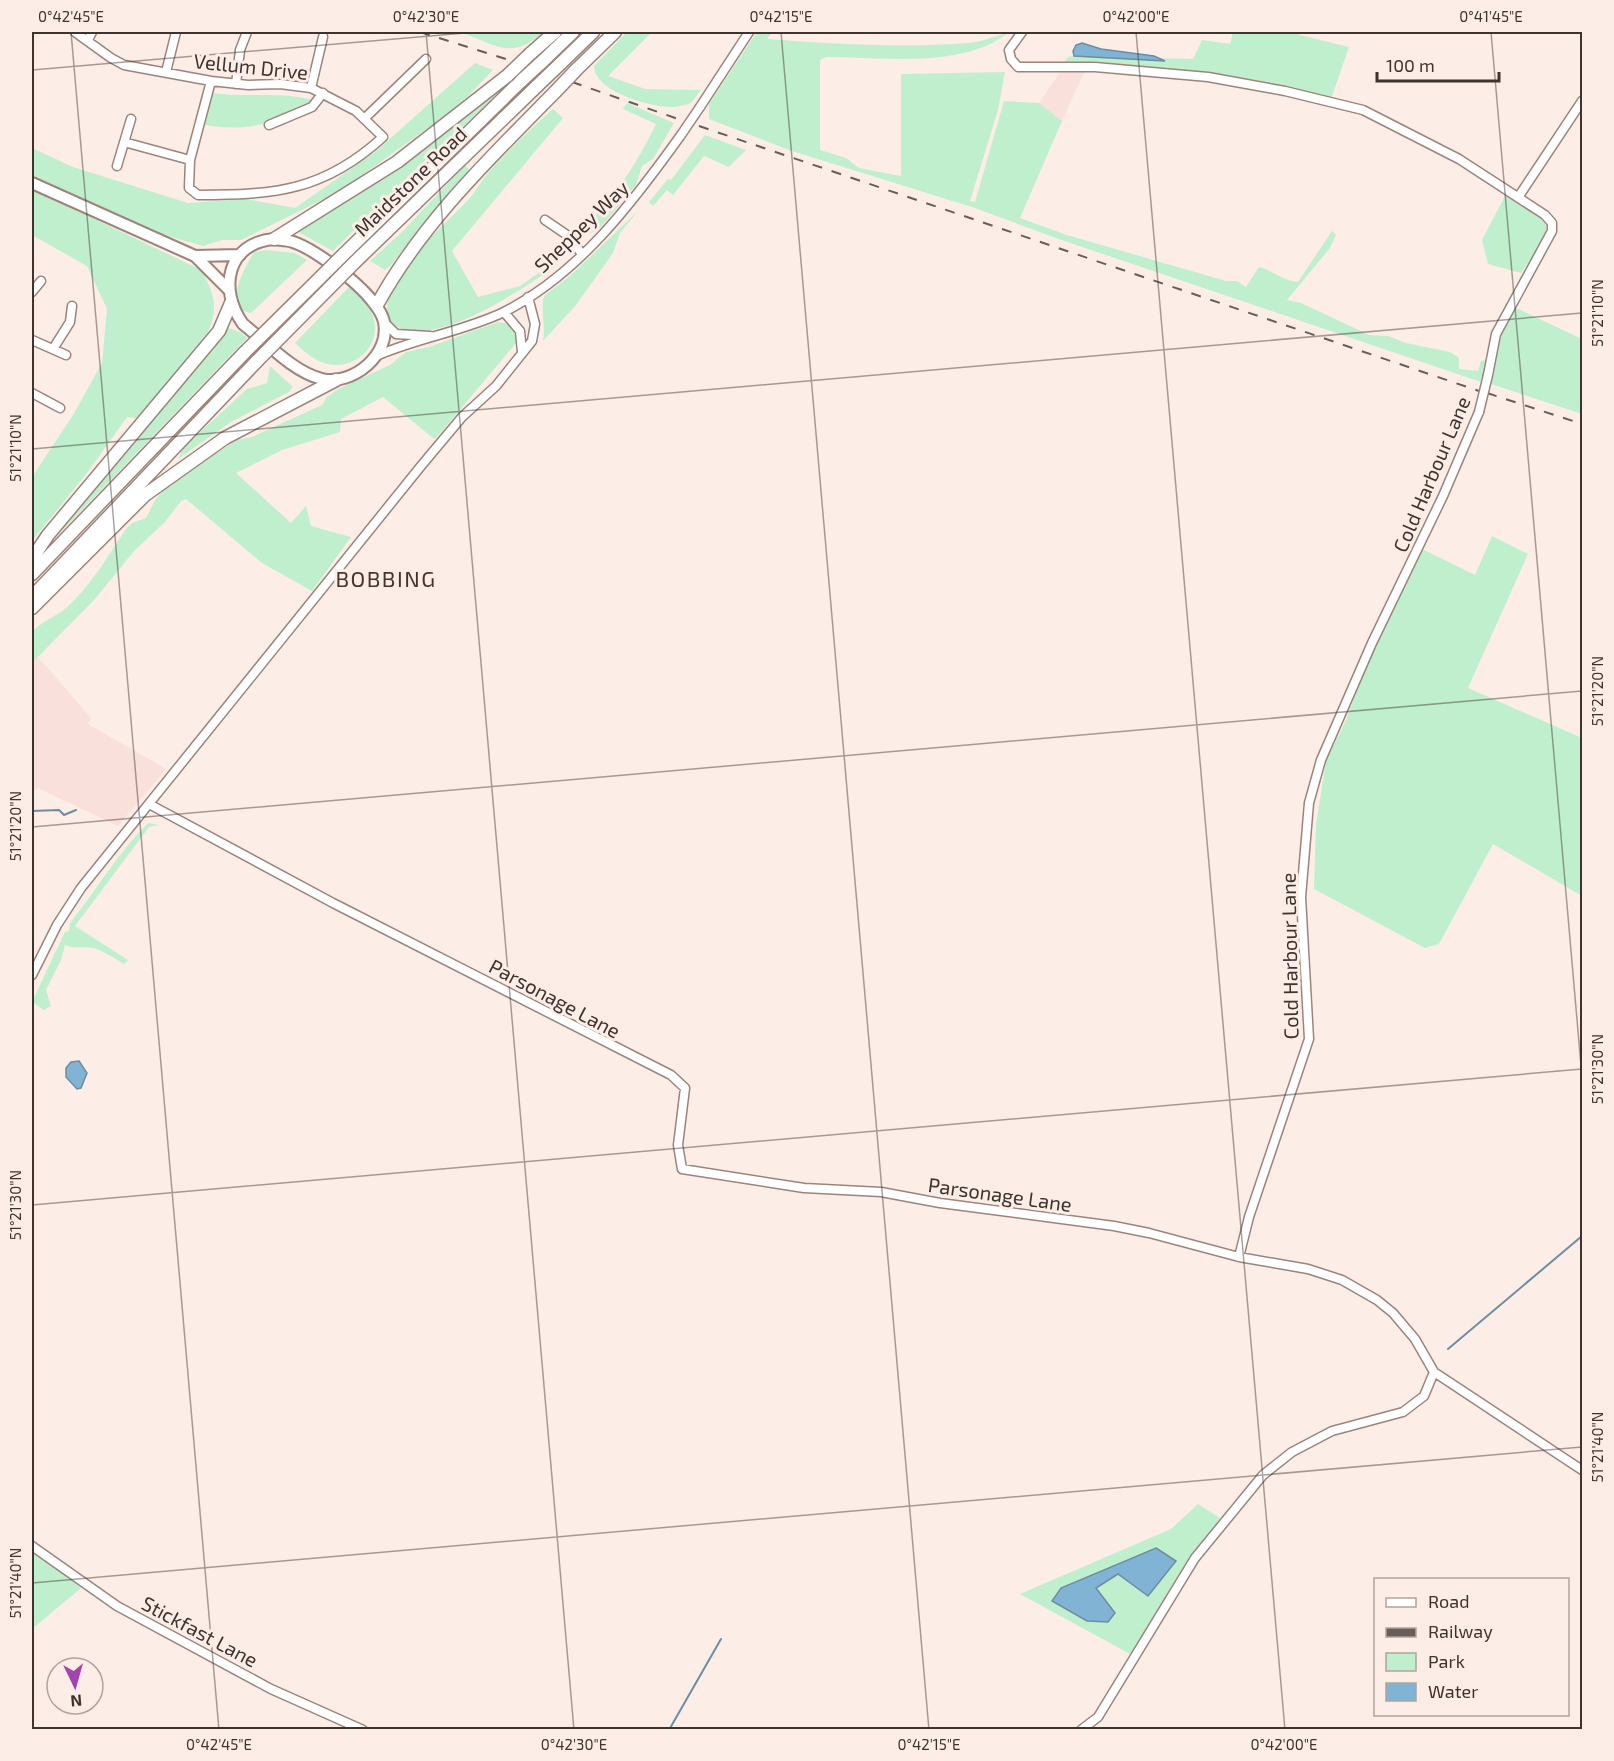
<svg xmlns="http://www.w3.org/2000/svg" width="1614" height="1761" font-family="'Exo 2',sans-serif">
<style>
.industrial{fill:#fae0da}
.green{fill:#c0efce;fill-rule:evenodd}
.water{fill:#81b3d4;stroke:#6d8da2;stroke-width:1.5}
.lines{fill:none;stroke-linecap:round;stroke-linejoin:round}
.stream{stroke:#6d8da2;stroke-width:2}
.minor-casing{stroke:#9c847b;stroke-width:11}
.major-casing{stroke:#9c847b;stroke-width:14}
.highway-casing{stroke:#9c847b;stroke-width:15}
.minor{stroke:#fff;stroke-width:8}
.major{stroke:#fff;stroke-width:10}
.highway{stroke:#fff;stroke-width:12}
.rail{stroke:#685d58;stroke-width:2;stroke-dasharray:10 10;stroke-linecap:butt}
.minor-bridge-casing{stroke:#9c847b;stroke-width:11;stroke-linecap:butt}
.highway-bridge-casing{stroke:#9c847b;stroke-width:15;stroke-linecap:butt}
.minor-bridge{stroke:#fff;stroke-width:8}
.highway-bridge{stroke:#fff;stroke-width:12}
.ticks{fill:none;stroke:#3d332f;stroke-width:1.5;stroke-opacity:0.45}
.labels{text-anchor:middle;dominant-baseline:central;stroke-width:6;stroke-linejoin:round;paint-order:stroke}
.street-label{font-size:20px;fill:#3d332f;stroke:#fcede6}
.quarter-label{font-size:22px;letter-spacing:1.5px;fill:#48342c;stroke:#fcede6}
.neatline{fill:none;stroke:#3d332f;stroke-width:2}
.ticks-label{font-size:15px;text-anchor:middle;fill:#3d332f}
</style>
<rect width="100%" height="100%" fill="#fcede6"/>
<path class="industrial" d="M 1085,70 L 1062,121 L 1039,103 L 1061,71 Z
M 38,657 L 91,718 L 88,724 L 166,769 L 118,826 L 38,788 L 32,793 L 32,663 Z"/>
<path class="green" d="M 460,32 L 544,32 C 510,61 497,45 460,32 Z
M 627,32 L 652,32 L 608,76 L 645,89 L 701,90 L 691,103 C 685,105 678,107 672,107 C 650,107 595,92 594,66 Z
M 757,32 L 772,32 L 767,39 C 834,44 902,48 968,43 C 981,42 995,36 1008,33 C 962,69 882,57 826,57 L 820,60 L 820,150 L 846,158 L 859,168 L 901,176 L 901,74 L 1005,72 L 998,110 L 970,201 L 975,202 L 1004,101 L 1039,103 L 1062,121 L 1020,218 L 1067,235 L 1226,281 L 1237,281 L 1246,287 L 1259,267 C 1274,271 1284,281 1298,282 L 1332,231 L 1336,235 L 1330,248 L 1287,300 L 1301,303 L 1369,335 L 1388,336 L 1406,343 L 1450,352 L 1459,358 L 1459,369 L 1478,371 L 1481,361 L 1486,360 L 1481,382 L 1053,237 L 975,208 L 792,151 L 709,119 L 709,104 Z
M 1233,32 L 1288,32 L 1349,47 L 1331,99 L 1224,76 L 1064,64 L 1068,57 L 1074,56 L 1193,59 L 1202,40 L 1230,44 Z
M 475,63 L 493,70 L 467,97 L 439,120 L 340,191 L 241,240 L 222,240 L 203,246 L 168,236 L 32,176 L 32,148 L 73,167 L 188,203 L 246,199 L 295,208 L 375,152 Z
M 514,75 L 518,77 L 422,163 L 333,251 L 300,233 L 299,230 Z
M 212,93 C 246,98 280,91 312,100 L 310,106 C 270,124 249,132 204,125 Z
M 627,103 L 674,123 L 653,159 L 642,166 L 636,185 L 599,229 L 584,236 L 579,233 C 614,198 634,169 656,124 L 623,109 Z
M 553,109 L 563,118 L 452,251 L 478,297 L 520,286 L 560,258 L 554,267 C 525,288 427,354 393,323 C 382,314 389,295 394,285 C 412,250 443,227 469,199 C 476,191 481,181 488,173 C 508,150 530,129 553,109 Z
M 705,135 L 746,150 L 729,167 L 704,156 L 673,195 L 667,190 L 653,206 L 649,202 L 668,179 L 671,180 Z
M 465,165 L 471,172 L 433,211 L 391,265 L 385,270 L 370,261 L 402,232 Z
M 32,189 L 201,270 C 214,292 219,308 208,332 L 138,418 L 127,417 L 87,473 L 32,541 L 32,477 L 73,415 L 102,363 L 107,309 L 87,266 L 32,235 Z
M 1505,196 C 1560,226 1555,223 1521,273 L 1488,264 L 1482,240 Z
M 638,211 L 620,233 L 613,253 L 576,305 L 543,341 C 546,325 540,312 544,296 L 571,275 Z
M 266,250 L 295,253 L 307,260 L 251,313 C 220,309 246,266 254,252 Z
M 349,287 C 357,294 366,301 371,311 C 387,344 353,375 321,362 C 311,358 303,350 295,343 Z
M 1514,307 L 1582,339 L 1582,414 L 1491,384 L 1500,336 Z
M 498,322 L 509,324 L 517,335 L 517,342 L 436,438 L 434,439 L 383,397 L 341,419 L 340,432 L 282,450 L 236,473 L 291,523 L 306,506 L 311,526 L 351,537 L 312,591 L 262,563 L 186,499 L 181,501 L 165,522 L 135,550 L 94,600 L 32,663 L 32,632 C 42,621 55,617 66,608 C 90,587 108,556 126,529 L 132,523 L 146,518 L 155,500 L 163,491 L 212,456 L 237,440 L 252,437 L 322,405 L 327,397 L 338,389 L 390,365 L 406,352 L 429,347 Z
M 226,327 L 240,332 L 247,338 L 55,538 L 52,536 Z
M 270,366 L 293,387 L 289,392 L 231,422 L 178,459 L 184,447 L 247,389 L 267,383 Z
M 1492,536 L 1528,554 L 1468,688 L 1582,738 L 1582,896 L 1493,844 L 1439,944 L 1425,948 L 1314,889 L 1316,825 L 1326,761 L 1346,720 L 1374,645 L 1422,549 L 1475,575 Z
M 148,823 L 159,825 L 149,827 L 75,926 L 128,960 L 124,964 C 114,958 105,952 94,948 C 84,946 74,949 65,945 L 61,960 L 46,990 L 51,1006 L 44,1010 L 32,1002 L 65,932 L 69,931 L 70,923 C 97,889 118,853 148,823 Z
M 1198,1504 L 1220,1518 L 1130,1654 L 1020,1594 L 1171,1529 ZM 1156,1548 L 1095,1588 L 1061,1588 Z
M 32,1550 L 81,1588 L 32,1629 Z"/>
<path class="water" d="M 1082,43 L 1101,49 L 1154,56 L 1165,61 L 1074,56 L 1073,51 L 1076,45 Z
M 79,1061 L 87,1073 L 81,1088 L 77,1089 L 66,1077 L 66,1068 L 71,1062 Z
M 1156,1548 L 1176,1561 L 1148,1596 L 1118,1574 L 1096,1588 L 1115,1613 L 1108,1622 L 1087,1621 L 1052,1601 L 1061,1588 Z"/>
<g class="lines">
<path class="stream" d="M 32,811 L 59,810 L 64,815 L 76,810
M 1448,1349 L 1582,1236
M 669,1730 L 721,1639"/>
<defs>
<path id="minor" d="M 75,32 L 111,58 L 124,65 L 211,81 L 248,85 L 280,84 L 311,88 L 356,111 L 383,137 C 324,191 275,195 198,195 L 189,188 L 190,160 L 211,81
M 1022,32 L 1009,50 L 1011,59 L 1018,67 L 1095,67 L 1208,77 L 1285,91 L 1363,110 L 1459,159 L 1545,215 L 1552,223 L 1552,231 L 1496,334 L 1488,375
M 88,40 L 92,32
M 166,72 L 176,32
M 236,84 L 240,50 L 247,32
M 311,88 L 323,37
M 700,107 L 749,32
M 364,119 L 426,59
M 269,125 L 312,107 L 323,93
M 124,142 L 190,160
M 117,166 L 131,119
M 1519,196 L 1582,101
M 545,220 L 567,235 L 582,254
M 32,292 L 41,281
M 504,312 L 520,331 L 522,352
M 385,323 L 396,334 L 430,336
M 32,340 L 66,355
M 53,349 L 70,322 L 72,306
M 374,357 C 416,338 462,332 504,312 C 579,274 633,202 681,135
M 32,393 L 60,408
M 149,804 L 333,903 L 671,1075 L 685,1088 L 678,1145 L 682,1169 L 804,1188 L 881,1192 L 940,1203 L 1114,1226 L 1149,1233 L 1239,1257 L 1308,1269 L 1342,1280 L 1377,1300 L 1393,1313 L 1415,1339 L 1434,1372 L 1424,1396 L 1403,1412 L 1332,1431 L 1292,1452 L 1263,1475 L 1195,1558 L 1098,1717 L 1081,1730
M 32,975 L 57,925 L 81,888 L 421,466 L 462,417 L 496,386 L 532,341 L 535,324 L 528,297
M 1239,1257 L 1249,1217 L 1309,1039 L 1301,897 L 1309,803 L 1321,760 L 1372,643 L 1443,496 L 1479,412
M 1434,1372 L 1582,1470
M 32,1546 L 117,1606 L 271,1689 L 363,1730"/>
<path id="major" d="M 32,183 L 195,256 L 228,289
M 274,239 C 280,240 287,240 293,242 C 318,250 379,296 384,322 C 391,355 352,386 322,379 C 293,372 266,342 243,324 C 218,289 227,243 274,239 Z
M 195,256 L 240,255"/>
<path id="highway" d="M 530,54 L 555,32
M 545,59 L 573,32
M 560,64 L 593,32
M 577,69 L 615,32
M 274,239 L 397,162 L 507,76
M 344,254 L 521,81
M 355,262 L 537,86
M 377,305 C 421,224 491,157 555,92
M 32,559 L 48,535 L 219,331 L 231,303
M 32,574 L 245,352
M 32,597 L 257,361
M 32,608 L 145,495 L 225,438 L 336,380"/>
</defs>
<use href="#minor" class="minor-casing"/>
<use href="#major" class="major-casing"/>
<use href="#highway" class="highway-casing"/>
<use href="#minor" class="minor"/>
<use href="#major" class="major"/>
<use href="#highway" class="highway"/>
<path class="rail" d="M 420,32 L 509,60
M 572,82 L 681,120
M 699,126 L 1479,391
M 1487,393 L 1582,424"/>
<defs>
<path id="minor-bridge" d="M 681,135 L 700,107
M 1479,412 L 1488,375"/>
<path id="highway-bridge" d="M 507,76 L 530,54
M 521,81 L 545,59
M 537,86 L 560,64
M 555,92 L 577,69
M 245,352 L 344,254
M 257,361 L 355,262"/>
</defs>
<use href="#minor-bridge" class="minor-bridge-casing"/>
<use href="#highway-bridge" class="highway-bridge-casing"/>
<use href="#minor-bridge" class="minor-bridge"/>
<use href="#highway-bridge" class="highway-bridge"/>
</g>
<path class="ticks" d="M 71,32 L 219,1730M 426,32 L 574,1730M 781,32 L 929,1730M 1136,32 L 1285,1730M 1491,32 L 1582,1077M 32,70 L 477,32M 32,449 L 1582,313M 32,827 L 1582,691M 32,1205 L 1582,1069M 32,1583 L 1582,1447"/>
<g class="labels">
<g class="street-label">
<text transform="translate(251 66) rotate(6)">Vellum Drive</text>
<text transform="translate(410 181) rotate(-44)">Maidstone Road</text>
<text transform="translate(581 226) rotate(-44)">Sheppey Way</text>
<text transform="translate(1431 474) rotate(-67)">Cold Harbour Lane</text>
<text transform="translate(1289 956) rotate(-91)">Cold Harbour Lane</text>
<text transform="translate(555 998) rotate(28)">Parsonage Lane</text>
<text transform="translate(1000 1194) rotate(8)">Parsonage Lane</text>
<text transform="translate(200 1631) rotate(28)">Stickfast Lane</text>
</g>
<g class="quarter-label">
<text x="386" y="578">BOBBING</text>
</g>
</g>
<rect width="1614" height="1761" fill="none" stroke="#fcede6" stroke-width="66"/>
<rect x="1374" y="1578" width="195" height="138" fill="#fcede6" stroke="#b0a39d" stroke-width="1.5"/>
<rect x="1386" y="1598" width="30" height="9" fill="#ffffff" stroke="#b0a39d" stroke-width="1.5"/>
<text x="1428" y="1608" font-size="18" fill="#3d332f">Road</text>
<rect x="1386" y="1628" width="30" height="9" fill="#685d58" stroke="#b0a39d" stroke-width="1.5"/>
<text x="1428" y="1638" font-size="18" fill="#3d332f">Railway</text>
<rect x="1386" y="1653" width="30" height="18" fill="#c0efce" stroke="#b0a39d" stroke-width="1.5"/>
<text x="1428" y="1668" font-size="18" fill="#3d332f">Park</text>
<rect x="1386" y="1683" width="30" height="18" fill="#81b3d4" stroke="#b0a39d" stroke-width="1.5"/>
<text x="1428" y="1698" font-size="18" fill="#3d332f">Water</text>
<g transform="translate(75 1686) rotate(175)"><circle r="28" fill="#fcede6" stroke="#b0a39d" stroke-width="1.5"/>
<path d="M0-4.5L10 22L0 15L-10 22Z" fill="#a345af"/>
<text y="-9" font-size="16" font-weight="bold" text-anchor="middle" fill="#3d332f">N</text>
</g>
<path d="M1377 72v9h122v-9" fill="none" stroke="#3d332f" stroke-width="3"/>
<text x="1386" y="72" font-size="18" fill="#3d332f" stroke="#fcede6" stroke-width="4.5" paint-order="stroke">100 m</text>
<rect x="33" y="33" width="1548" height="1695" class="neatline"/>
<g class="ticks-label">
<text x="71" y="22">0°42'45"E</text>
<text x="426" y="22">0°42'30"E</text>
<text x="781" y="22">0°42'15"E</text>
<text x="1136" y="22">0°42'00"E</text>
<text x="1491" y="22">0°41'45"E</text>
<text transform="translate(1598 313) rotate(-90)" y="5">51°21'10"N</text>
<text transform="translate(16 448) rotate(-90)" y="5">51°21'10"N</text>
<text transform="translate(1598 691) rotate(-90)" y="5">51°21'20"N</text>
<text transform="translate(16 826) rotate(-90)" y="5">51°21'20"N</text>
<text transform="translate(1598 1069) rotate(-90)" y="5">51°21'30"N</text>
<text transform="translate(16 1205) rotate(-90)" y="5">51°21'30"N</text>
<text transform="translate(1598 1447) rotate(-90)" y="5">51°21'40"N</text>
<text transform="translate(16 1583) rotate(-90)" y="5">51°21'40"N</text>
<text x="219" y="1750">0°42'45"E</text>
<text x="574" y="1750">0°42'30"E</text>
<text x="929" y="1750">0°42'15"E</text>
<text x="1284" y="1750">0°42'00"E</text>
</g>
</svg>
